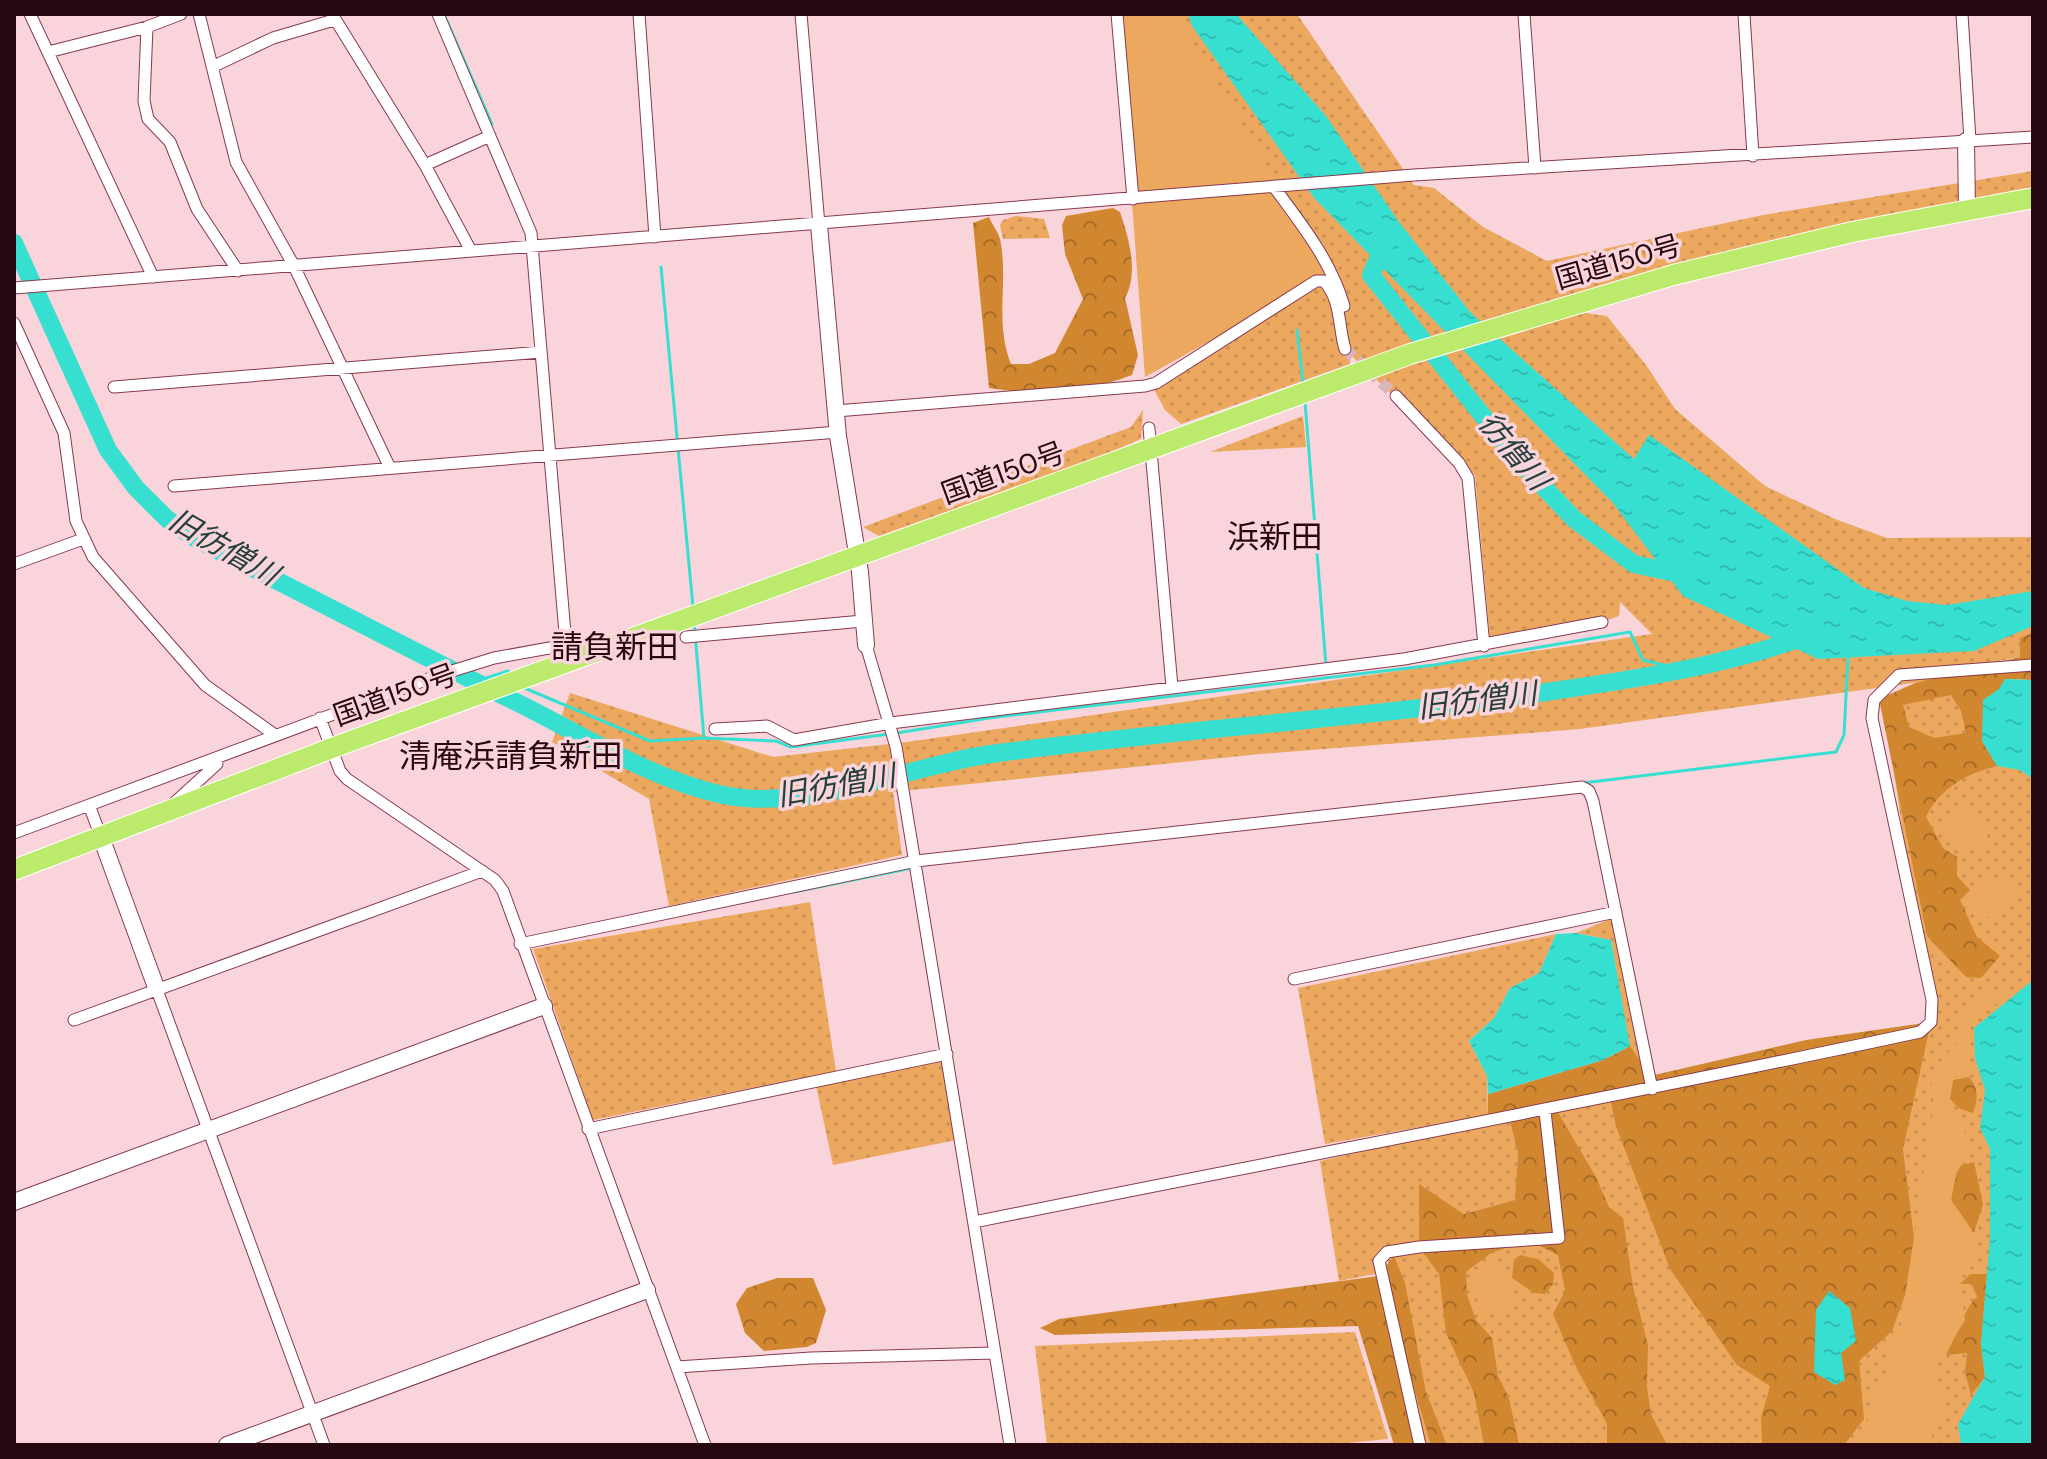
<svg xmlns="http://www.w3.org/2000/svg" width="2047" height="1459" font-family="'DM Sans','Noto Sans JP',sans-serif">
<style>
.grass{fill:url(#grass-dots)}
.forest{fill:url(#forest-crowns);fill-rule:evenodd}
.green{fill:#eca85f}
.water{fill:url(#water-ripples)}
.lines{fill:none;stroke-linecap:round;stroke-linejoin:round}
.stream{stroke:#37dfd1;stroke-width:3}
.river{stroke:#37dfd1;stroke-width:18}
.street-tunnel{stroke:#dab5bc;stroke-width:11;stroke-dasharray:11 5.5;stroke-linecap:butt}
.street-casing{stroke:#863a4d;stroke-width:13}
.secondary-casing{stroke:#863a4d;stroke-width:18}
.highway-casing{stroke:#fff;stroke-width:22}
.street{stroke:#fff;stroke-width:11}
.secondary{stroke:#fff;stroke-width:16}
.highway{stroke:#bbea6c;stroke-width:20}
.labels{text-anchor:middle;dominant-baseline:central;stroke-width:7;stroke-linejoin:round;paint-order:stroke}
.street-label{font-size:28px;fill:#270810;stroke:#f9d4da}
.water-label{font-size:30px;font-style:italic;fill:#253f3c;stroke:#f9d4da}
.quarter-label{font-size:32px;fill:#270810;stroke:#f9d4da}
</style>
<defs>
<pattern id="grass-dots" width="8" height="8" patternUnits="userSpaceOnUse" patternTransform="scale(2)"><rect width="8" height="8" fill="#eca85f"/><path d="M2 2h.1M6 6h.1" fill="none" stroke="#ca8f52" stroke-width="1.8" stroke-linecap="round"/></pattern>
<pattern id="forest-crowns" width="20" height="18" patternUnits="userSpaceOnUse" patternTransform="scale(2)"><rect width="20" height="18" fill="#d08730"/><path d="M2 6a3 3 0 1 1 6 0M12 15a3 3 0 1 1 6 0" fill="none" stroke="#a96c27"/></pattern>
<pattern id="water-ripples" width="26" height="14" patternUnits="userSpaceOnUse" patternTransform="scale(2)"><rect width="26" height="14" fill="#37dfd1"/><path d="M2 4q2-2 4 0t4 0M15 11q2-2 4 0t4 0" fill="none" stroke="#31beb2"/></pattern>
</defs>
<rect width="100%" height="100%" fill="#f9d4da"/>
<path class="grass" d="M 1127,14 L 1297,14 L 1414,185 L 1434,188 L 1483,227 L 1547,261 L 1763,215 L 2033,171 L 2033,193 L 1725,253 L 1559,298 L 1578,312 L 1607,316 L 1646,365 L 1675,409 L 1765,486 L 1835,519 L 1887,538 L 2033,537 L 2033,632 L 2020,638 L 2020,657 L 1978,665 L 1927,681 L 1580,729 L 1260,754 L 893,792 L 902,855 L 669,906 L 649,799 L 552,742 L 570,693 L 773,757 L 907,742 L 1652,634 L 1620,602 L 1619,616 L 1602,622 L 1490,640 L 1475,475 L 1349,353 L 1350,364 L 1181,424 L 1165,410 L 1151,384 L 1322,282 Z
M 1016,216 L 1044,219 L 1050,238 L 1003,239 L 1000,225 L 1003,220 Z
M 1143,410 L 1141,439 L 1085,463 L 879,536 L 863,527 L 1131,427 Z
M 1303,416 L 1306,447 L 1210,452 Z
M 2033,686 L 2033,1445 L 1424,1445 L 1409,1396 L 1387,1253 L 1380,1273 L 1339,1281 L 1320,1161 L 1509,1118 L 1518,1153 L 1516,1200 L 1464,1214 L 1420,1185 L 1419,1247 L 1544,1229 L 1525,1115 L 1931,1022 L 1883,699 Z
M 810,902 L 836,1071 L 593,1120 L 533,949 Z
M 1613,918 L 1650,1076 L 1630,1052 L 1611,940 L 1576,933 Z
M 1556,934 L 1539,973 L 1510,988 L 1494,1018 L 1469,1041 L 1487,1076 L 1488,1115 L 1325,1144 L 1298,988 Z
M 947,1054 L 961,1139 L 833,1165 L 815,1081 Z
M 1355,1332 L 1388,1439 L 1326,1445 L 1047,1445 L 1035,1346 Z"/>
<path class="forest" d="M 1113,208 L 1120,212 C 1129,239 1139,272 1125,298 L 1138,355 L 1132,375 C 1084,393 1039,396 989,388 L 973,223 L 989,217 C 992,224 998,232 1000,239 C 1009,280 994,322 1011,364 L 1029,364 L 1055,353 L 1083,299 L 1065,254 L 1062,225 L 1066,216 Z
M 2033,632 L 2033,680 L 2005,679 L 1982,741 L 1997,766 C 1967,773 1939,789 1926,817 L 1943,848 L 1957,857 L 1957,876 L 1970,890 L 1960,900 L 1977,937 L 2000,956 L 1981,978 L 1966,977 L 1927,936 L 1879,699 L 1915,683 L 2020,657 L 2020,638 ZM 1951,695 L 1961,711 L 1966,733 L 1934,738 L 1909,727 L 1903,705 Z
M 1931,1022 L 1903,1149 L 1917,1262 L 1892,1331 L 1859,1361 L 1864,1419 L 1844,1445 L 1762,1445 L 1761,1418 L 1770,1386 L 1737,1365 L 1670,1269 L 1616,1126 L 1610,1098 L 1488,1115 L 1488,1094 L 1603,1060 L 1630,1046 L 1650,1076 L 1806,1040 Z
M 1969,1077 C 1979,1089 1978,1099 1973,1113 L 1960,1109 L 1950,1099 L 1953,1080 Z
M 1556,1109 L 1596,1177 L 1609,1207 L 1623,1218 L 1633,1287 L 1648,1345 L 1647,1387 L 1651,1414 L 1667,1445 L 1607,1445 L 1607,1424 L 1575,1365 L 1553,1314 L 1565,1291 L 1558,1255 L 1528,1240 L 1491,1253 L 1466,1272 L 1467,1295 L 1476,1320 L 1492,1338 L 1498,1376 L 1509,1398 L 1519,1445 L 1484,1445 L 1474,1393 L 1446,1333 L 1439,1274 L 1419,1247 L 1419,1184 L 1464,1214 L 1515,1200 L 1518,1153 L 1509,1118 Z
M 1974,1162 L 1983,1204 L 1974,1233 L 1951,1200 L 1958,1166 Z
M 1520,1255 L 1538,1259 L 1554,1273 L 1553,1284 L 1545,1294 L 1534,1293 L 1512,1278 L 1514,1260 Z
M 1394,1256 L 1405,1283 L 1426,1392 L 1447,1445 L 1431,1445 L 1380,1273 Z
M 1970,1274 L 1987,1274 L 1981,1344 L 1985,1377 L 1971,1395 L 1965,1372 L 1967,1353 L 1946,1355 C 1955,1339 1965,1307 1977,1297 L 1972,1284 L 1960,1284 Z
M 1378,1276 L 1420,1445 L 1394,1445 L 1358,1326 L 1055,1335 L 1040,1328 L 1059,1319 Z
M 777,1278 L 813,1278 L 826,1310 L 816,1343 L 807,1347 L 764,1351 L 745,1333 L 736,1304 L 747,1288 Z"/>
<path class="green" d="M 1118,14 L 1176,14 L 1332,273 L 1145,377 Z
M 1964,810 C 1983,815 1988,827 1988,846 C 1965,852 1956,854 1942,834 L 1944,822 Z
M 1997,877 L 2014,886 L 2013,898 L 2003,914 L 1982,918 L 1965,907 L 1970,890 Z
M 1989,986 L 2007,996 L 1971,1024 L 1969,1065 L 1953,1080 L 1947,1093 L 1973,1150 C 1945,1182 1941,1205 1976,1234 L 1974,1265 L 1959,1279 L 1965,1320 L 1936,1368 L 1934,1386 L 1948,1398 L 1928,1445 L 1846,1445 L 1867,1423 L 1873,1393 L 1885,1385 L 1890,1360 L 1884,1350 L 1900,1329 L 1934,1106 L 1930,1074 L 1956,1043 L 1962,1015 Z
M 1491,1264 C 1509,1275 1514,1286 1514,1306 L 1507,1313 L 1483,1313 C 1472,1293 1468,1276 1491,1264 Z"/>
<path class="water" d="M 1188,14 L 1236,14 L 1326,116 L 1399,222 L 1471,313 L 1634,459 L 1649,435 L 1864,588 L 1907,601 L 1947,605 L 2033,591 L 2033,626 L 1974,651 L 1818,659 L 1683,596 L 1612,502 L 1315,199 L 1192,26 Z
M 2005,679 L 2033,680 L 2033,779 L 2020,770 L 1997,766 L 1982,741 L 1983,700 L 1999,689 Z
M 1576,933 L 1611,940 L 1630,1046 L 1603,1060 L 1488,1094 L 1487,1076 L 1469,1041 L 1494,1018 L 1510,988 L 1539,973 L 1556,934 Z
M 2033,980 L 2033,1445 L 1961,1445 L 1958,1424 L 1985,1377 L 1981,1344 L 1990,1238 L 1990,1149 L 1980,1128 L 1985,1090 L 1975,1058 L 1974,1028 Z
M 1829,1291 L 1850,1308 L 1856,1341 L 1841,1353 L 1845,1380 L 1835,1385 L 1814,1372 L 1816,1310 Z"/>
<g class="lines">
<path class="stream" d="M 444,14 L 492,124
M 661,267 L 693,607
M 1297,330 L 1303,383
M 1305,402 L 1326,666
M 694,622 L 704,738
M 474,682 L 508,671 L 512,675
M 522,687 L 650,741 L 704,738 L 776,741 L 791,747 L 889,734
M 897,733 L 989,718 L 1434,665 L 1630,632 L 1643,660 L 1687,671
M 1583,783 L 1836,752 L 1844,735 L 1848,657
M 794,892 L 912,868"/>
<path class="river" d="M 14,243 L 108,450 L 136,488 L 167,519 L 198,540 C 309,597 419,654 530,709 C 592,741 655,780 723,795 C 809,813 911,764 998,753 C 1182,729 1369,718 1553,691 C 1641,678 1725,666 1809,635
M 1385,243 L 1371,275 L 1517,459 L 1574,519 L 1634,564 L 1689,576"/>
<path class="street-tunnel" d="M 1345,349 L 1396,396"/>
<defs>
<path id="street" d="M 30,14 L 153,277
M 199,14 L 236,162 L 294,266 L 390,468
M 332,14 L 425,165 L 471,251
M 639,14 L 655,237
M 801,14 L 819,225
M 1117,14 L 1133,199
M 1524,14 L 1535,168
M 1744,14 L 1753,156
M 1962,14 L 1970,140
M 147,27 L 144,101 L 148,119 L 170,142 L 197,209 L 238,271
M 48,52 L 147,27 L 181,14
M 212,67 L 273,38 L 334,20
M 425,165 L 490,136
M 1274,187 C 1302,225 1331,261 1344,306
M 14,288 L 1414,175 L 2033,137
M 14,323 L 64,433 L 76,521 L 93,557 L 205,685 L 275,735
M 114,387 L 541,352
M 1396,396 L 1459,463 L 1468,478 L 1484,646
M 836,411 L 1145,386 L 1156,383 L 1316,281 L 1324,281 C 1342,301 1338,327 1345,349
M 1149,428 L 1172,687
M 174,486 L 838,432
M 14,564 L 83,539
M 686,637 L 863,621
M 866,645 L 896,747 L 1010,1445
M 320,718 L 340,771 L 347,779 L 495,880 L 503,891 L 705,1445
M 715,729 L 767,726 L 794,740 L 891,723 L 1404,659 L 1602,622
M 174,803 L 217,764
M 89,805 L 101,837
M 14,833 L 436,676 L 494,658 L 566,645 L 531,233 L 438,14
M 520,944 L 916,861 L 1582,787 L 1589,791 L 1593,801 L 1652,1089
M 1294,979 L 1616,912
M 157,990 L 324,1445
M 74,1020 L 482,871
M 588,1129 L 947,1054
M 974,1222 C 1289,1158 1605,1100 1920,1032 L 1931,1022 L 1932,1000 L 1872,718 L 1874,700 L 1899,675 L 2033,665
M 677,1367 L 811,1358 L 994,1353
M 1420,1445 L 1379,1261 L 1387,1252 L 1419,1247 L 1559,1238 L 1545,1111"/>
<path id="secondary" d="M 1966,141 L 1967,211
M 819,225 L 838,436 L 860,572 L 866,645
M 101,837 L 157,990
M 14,1202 L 544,1006
M 227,1445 L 647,1290"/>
<path id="highway" d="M 14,870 L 332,748 L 1410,354 L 1673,275 L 1852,232 L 2033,198"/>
</defs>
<use href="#street" class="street-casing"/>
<use href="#secondary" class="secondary-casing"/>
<use href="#highway" class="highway-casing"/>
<use href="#street" class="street"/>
<use href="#secondary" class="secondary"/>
<use href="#highway" class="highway"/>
</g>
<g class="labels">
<g class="street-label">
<text transform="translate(1618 262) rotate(-16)">国道150号</text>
<text transform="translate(1003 473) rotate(-20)">国道150号</text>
<text transform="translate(395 695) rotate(-20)">国道150号</text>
</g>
<g class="water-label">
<text transform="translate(1514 451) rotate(50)">彷僧川</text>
<text transform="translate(224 547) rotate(30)">旧彷僧川</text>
<text transform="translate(1477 700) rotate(-7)">旧彷僧川</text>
<text transform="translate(836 785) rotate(-10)">旧彷僧川</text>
</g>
<g class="quarter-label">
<text x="1275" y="537">浜新田</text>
<text x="615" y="647">請負新田</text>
<text x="511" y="756">清庵浜請負新田</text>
</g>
</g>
<rect width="2047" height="1459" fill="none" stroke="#270810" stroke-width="32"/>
</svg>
